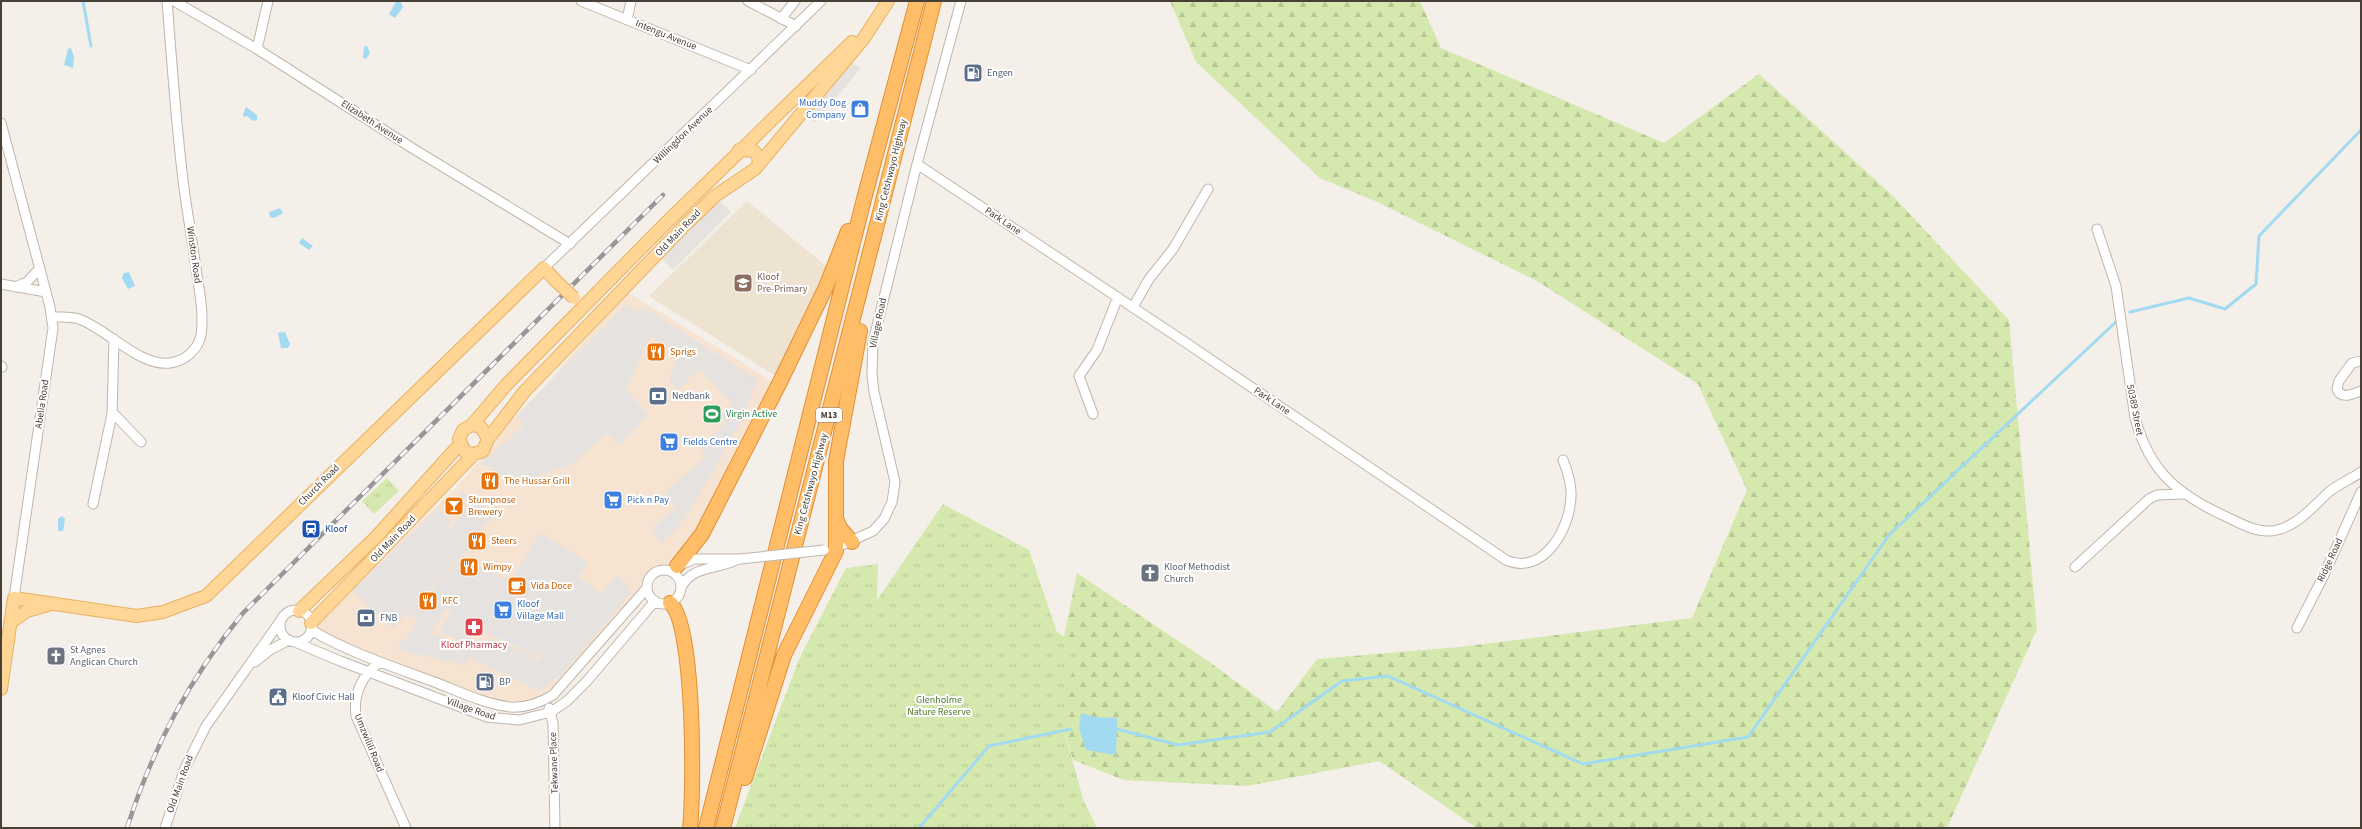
<svg xmlns="http://www.w3.org/2000/svg" width="2362" height="829" font-family="'Source Sans 3',sans-serif">
<style>
.commercial{fill:#f6e3d2}
.education{fill:#eee3d1}
.forest{fill:url(#forest-firs)}
.park{fill:url(#park-tufts)}
.parking{fill:#e5e2df;fill-rule:evenodd}
.water{fill:#a2daf2}
.lines{fill:none;stroke-linecap:round;stroke-linejoin:round}
.stream{stroke:#a2daf2;stroke-width:3}
.minor-casing{stroke:#c0b6aa;stroke-width:11}
.major-casing{stroke:#e7b163;stroke-width:14}
.highway-casing{stroke:#e28f34;stroke-width:16}
.minor{stroke:#fff;stroke-width:9}
.major{stroke:#ffd696;stroke-width:12}
.highway{stroke:#ffbd68;stroke-width:14}
.rail-casing{stroke:#979797;stroke-width:4.5}
.rail{stroke:#fff;stroke-width:3;stroke-dasharray:9;stroke-linecap:butt}
.minor-bridge-casing{stroke:#c0b6aa;stroke-width:11;stroke-linecap:butt}
.major-bridge-casing{stroke:#e7b163;stroke-width:14;stroke-linecap:butt}
.minor-bridge{stroke:#fff;stroke-width:9}
.major-bridge{stroke:#ffd696;stroke-width:12}
.labels{text-anchor:middle;dominant-baseline:central;stroke-width:4;stroke-linejoin:round;paint-order:stroke}
.shield{fill:#fff;stroke:#7f7972;stroke-width:1}
.shield-label{font-size:9px;font-weight:bold;fill:#483f36}
.street-label{font-size:10px;fill:#483f36;stroke:#fff}
.service-label{font-size:10px;fill:#4e5e75;stroke:#fff;text-anchor:start}
.shop-label{font-size:10px;fill:#366cbe;stroke:#fff;text-anchor:start}
.education-label{font-size:10px;fill:#785e54;stroke:#fff;text-anchor:start}
.food-label{font-size:10px;fill:#c56008;stroke:#fff;text-anchor:start}
.leisure-label{font-size:10px;fill:#27864d;stroke:#fff;text-anchor:start}
.transit-label{font-size:10px;fill:#164399;stroke:#fff;text-anchor:start}
.worship-label{font-size:10px;fill:#5b616d;stroke:#fff;text-anchor:start}
.health-label{font-size:10px;fill:#be3a42;stroke:#fff}
.park-label{font-size:10px;fill:#507c27;stroke:#fff}
</style>
<defs>
<pattern id="forest-firs" width="22" height="20" patternUnits="userSpaceOnUse"><rect width="22" height="20" fill="#d5e9af"/><path d="M5 1l3.5 6h-7zM16 11l3.5 6h-7z" fill="#b8c997"/></pattern>
<pattern id="park-tufts" width="24" height="20" patternUnits="userSpaceOnUse"><rect width="24" height="20" fill="#d5e9af"/><path d="M3 7l-1-3M5 7V3M7 7l1-3M15 17l-1-3M17 17v-4M19 17l1-3" fill="none" stroke="#b8c997"/></pattern>
</defs>
<rect width="100%" height="100%" fill="#f4efe8"/>
<path class="commercial" d="M 627,292 L 777,384 L 693,541 L 666,570 L 656,571 L 650,574 L 646,579 L 643,589 L 551,692 L 531,701 L 520,703 L 502,703 L 483,697 L 373,658 L 319,630 L 316,624 L 318,618 L 456,488 L 477,463 L 490,453 L 505,426 L 535,397 Z"/>
<path class="education" d="M 747,201 L 831,270 L 777,377 L 649,296 Z"/>
<path class="forest" d="M 1170,1 L 1420,1 L 1441,48 L 1664,143 L 1759,74 L 1893,196 L 2009,320 L 2037,629 L 1947,828 L 1477,828 L 1379,761 L 1247,786 L 1124,780 L 1073,760 L 1053,690 L 1077,573 L 1208,661 L 1277,712 L 1317,659 L 1459,647 L 1692,618 L 1747,490 L 1698,384 L 1537,281 L 1375,201 L 1320,178 L 1196,62 Z"/>
<path class="park" d="M 387,478 L 399,491 L 374,514 L 362,501 Z
M 943,504 L 1029,550 L 1057,632 L 1079,646 L 1061,719 L 1083,799 L 1097,828 L 735,828 L 799,659 L 846,568 L 878,564 L 877,600 Z"/>
<path class="parking" d="M 850,60 L 860,69 L 815,123 L 805,115 Z
M 719,200 L 731,212 L 673,270 L 661,258 Z
M 625,305 L 639,312 L 643,307 L 758,380 L 737,428 L 712,473 L 680,525 L 661,543 L 651,529 L 676,507 L 664,493 L 707,456 L 699,447 L 726,423 L 720,416 L 733,405 L 699,369 L 678,390 L 669,380 L 680,352 L 650,337 L 626,389 L 648,415 L 619,445 L 607,433 L 571,465 L 517,482 L 482,464 L 485,458 L 494,453 L 523,426 L 518,415 Z
M 461,490 L 494,511 L 490,522 L 487,521 L 470,547 L 393,628 L 352,591 L 438,508 L 451,521 L 448,525 L 452,528 L 470,504 L 459,494 Z
M 540,533 L 588,563 L 578,577 L 602,594 L 617,576 L 625,582 L 631,593 L 562,674 L 540,691 L 470,658 L 465,665 L 395,649 L 408,636 L 418,620 L 408,614 L 463,558 L 510,582 ZM 445,608 L 451,612 L 439,632 L 468,643 L 476,628 L 538,656 L 550,644 L 539,660 L 533,658 L 533,655 L 489,638 L 486,646 L 474,641 L 470,648 L 432,634 Z"/>
<path class="water" d="M 400,1 L 403,7 L 395,18 L 389,14 L 396,2 Z
M 367,46 L 370,53 L 366,59 L 363,58 L 364,47 Z
M 71,48 L 74,57 L 73,68 L 64,65 L 68,49 Z
M 246,107 L 257,115 L 257,120 L 253,121 L 247,116 L 244,117 L 243,115 Z
M 280,208 L 283,213 L 274,218 L 270,217 L 269,212 Z
M 302,238 L 313,246 L 309,250 L 299,243 Z
M 129,272 L 135,286 L 128,289 L 122,278 L 124,273 Z
M 285,332 L 290,344 L 288,348 L 281,348 L 278,333 Z
M 62,516 L 65,519 L 63,531 L 58,531 L 58,519 Z
M 1081,713 L 1095,717 L 1117,718 L 1116,755 L 1086,750 L 1079,728 Z"/>
<g class="lines">
<path class="stream" d="M 83,1 L 91,46
M 2130,312 L 2189,298 L 2225,309 L 2256,284 L 2259,236 L 2361,130
M 1113,728 L 1178,745 L 1270,732 L 1342,681 L 1388,676 L 1583,764 L 1748,737 L 1889,535 L 2117,321
M 919,828 L 989,746 L 1071,729"/>
<defs>
<path id="minor" d="M 174,1 L 257,49 L 412,148 L 570,244
M 581,1 L 751,70
M 748,1 L 796,26
M 781,19 L 795,1
M 627,20 L 631,1
M 257,49 L 268,1
M 1,123 L 50,307 L 53,328 L 14,598
M 917,164 L 1185,342 L 1506,560 C 1544,577 1572,526 1571,493 C 1571,482 1567,470 1563,460
M 2097,229 L 2116,286 L 2135,418 C 2150,474 2180,496 2231,519 C 2245,526 2261,534 2277,530 C 2300,524 2313,506 2330,491 C 2339,484 2351,479 2361,472
M 544,268 L 821,1
M 1,284 L 46,292
M 15,287 L 27,282 L 40,268
M 1133,307 L 1149,279 L 1173,249 L 1208,189
M 52,317 C 61,317 70,316 79,319 C 107,329 140,367 170,363 C 185,361 198,350 201,335 C 204,315 200,294 197,275 C 193,246 188,217 184,188 C 176,126 172,63 167,1
M 2361,361 L 2352,363 L 2339,381 L 2337,389 C 2341,400 2353,394 2361,391
M 1,366 L 2,367
M 112,412 L 141,442
M 1093,414 L 1079,376 L 1097,350 L 1118,297
M 93,504 L 112,414 L 114,339
M 833,549 L 873,531 L 884,519 L 892,502 L 895,482 L 874,392 L 872,375 L 873,342 L 917,164 L 961,1
M 680,565 L 694,559 L 740,559
M 2075,567 L 2149,499 L 2157,495 L 2183,494
M647 587a17 17 0 1 1 34 0a17 17 0 1 1-34 0Z
M 681,588 C 691,565 719,570 738,559
M280 626a16 16 0 1 1 32 0a16 16 0 1 1-32 0Z
M 2297,628 L 2324,575 L 2361,492
M 311,630 C 350,653 394,667 437,683 C 460,692 485,704 510,707 C 525,708 540,703 553,695 L 647,588
M 295,642 L 340,661 L 487,717 L 519,720 L 551,712 L 567,701 L 587,681 L 655,601
M 255,662 L 270,650 L 289,640
M 380,662 C 362,674 353,695 356,716 L 406,828
M 549,708 L 553,723 L 555,828
M 165,828 L 185,768 L 206,726 L 281,620"/>
<path id="major" d="M 739,150 L 754,151 L 758,156 L 759,164
M 472,425 L 507,384 L 665,224 L 852,42
M 488,439 L 481,427 L 472,425 L 463,430 L 459,439 L 465,452 L 474,454 L 483,451 L 488,439 L 524,392 L 683,227 L 715,196 L 755,169 L 864,38 L 888,1
M 299,611 L 376,537 L 460,444
M 11,622 L 27,611 L 48,605
M 311,623 L 474,454
M 1,689 L 14,598 L 137,616 L 163,612 L 206,596 L 544,268 L 555,280"/>
<path id="highway" d="M 836,519 L 840,528 L 852,542
M 677,566 L 702,534 L 780,382 L 826,287 L 848,231
M 670,603 C 695,622 694,793 690,828
M 745,778 L 784,655 L 836,551 L 836,461 L 860,331
M 706,828 L 864,199 L 917,1
M 723,828 L 934,1"/>
</defs>
<use href="#minor" class="minor-casing"/>
<use href="#major" class="major-casing"/>
<use href="#highway" class="highway-casing"/>
<use href="#minor" class="minor"/>
<use href="#major" class="major"/>
<use href="#highway" class="highway"/>
<defs>
<path id="rail" d="M 127,828 C 153,747 189,679 243,613 L 663,195"/>
</defs>
<use href="#rail" class="rail-casing"/>
<use href="#rail" class="rail"/>
<defs>
<path id="minor-bridge" d="M 740,559 L 824,550"/>
<path id="major-bridge" d="M 555,280 L 574,298"/>
</defs>
<use href="#minor-bridge" class="minor-bridge-casing"/>
<use href="#major-bridge" class="major-bridge-casing"/>
<use href="#minor-bridge" class="minor-bridge"/>
<use href="#major-bridge" class="major-bridge"/>
</g>
<defs>
<symbol id="fuel-square" viewBox="-11 -11 22 22"><rect x="-9" y="-9" width="18" height="18" rx="4" fill="#5c6f8a" stroke="#fff"/><path d="M-5.5-6h7V0h2V4h1.3V-2.5L3-4.5l.8-.8L6-3V5H2.5V1h-1V6h-7ZM-4.2-4.7v3.2H.2V-4.7Z" fill="#fff"/></symbol>
<symbol id="shop-square" viewBox="-11 -11 22 22"><rect x="-9" y="-9" width="18" height="18" rx="4" fill="#3f7fe0" stroke="#fff"/><path d="M-5-2.5h2.3a2.7 3.5 0 0 1 5.4 0H5L5.5 6h-11ZM-1.5-2.5h3a1.5 2.3 0 0 0-3 0Z" fill="#fff"/></symbol>
<symbol id="school-square" viewBox="-11 -11 22 22"><rect x="-9" y="-9" width="18" height="18" rx="4" fill="#8d6e63" stroke="#fff"/><path d="M0-5L7-2L0 1L-7-2ZM-4 1L0 2.5L4 1V4Q0 6-4 4Z" fill="#fff"/></symbol>
<symbol id="restaurant-square" viewBox="-11 -11 22 22"><rect x="-9" y="-9" width="18" height="18" rx="4" fill="#e8710a" stroke="#fff"/><path d="M-5-6h1v4h1v-4h1v4h1v-4h1v5L-1.5 .5V6h-2V.5L-5-1ZM5-6V6H3V1.5H1.5Q1.5-4 5-6Z" fill="#fff"/></symbol>
<symbol id="bank-square" viewBox="-11 -11 22 22"><rect x="-9" y="-9" width="18" height="18" rx="4" fill="#5c6f8a" stroke="#fff"/><path d="M-6-4H6V4H-6ZM0-2.3a2.3 2.3 0 1 0 0 4.6a2.3 2.3 0 1 0 0-4.6Z" fill="#fff"/></symbol>
<symbol id="stadium-square" viewBox="-11 -11 22 22"><rect x="-9" y="-9" width="18" height="18" rx="4" fill="#2e9e5b" stroke="#fff"/><path d="M0-5a6.5 5 0 1 0 0 10a6.5 5 0 1 0 0-10ZM-3.5-1.8h7v3.6h-7Z" fill="#fff"/></symbol>
<symbol id="supermarket-square" viewBox="-11 -11 22 22"><rect x="-9" y="-9" width="18" height="18" rx="4" fill="#3f7fe0" stroke="#fff"/><path d="M-6-5.5h2.5l.6 2H6L4.5 2H-2.5L-4.4-4H-6ZM-1.5 3.2a1.3 1.3 0 1 0 .1 0ZM3 3.2a1.3 1.3 0 1 0 .1 0Z" fill="#fff"/></symbol>
<symbol id="bar-square" viewBox="-11 -11 22 22"><rect x="-9" y="-9" width="18" height="18" rx="4" fill="#e8710a" stroke="#fff"/><path d="M-6-5H6L.8 .8V4.5H3.5V6h-7V4.5H-.8V.8Z" fill="#fff"/></symbol>
<symbol id="station-square" viewBox="-11 -11 22 22"><rect x="-9" y="-9" width="18" height="18" rx="4" fill="#1a4fb4" stroke="#fff"/><path d="M-3-6H3Q5-6 5-4V2Q5 4 3 4L4.5 6H3L1.5 4h-3L-3 6H-4.5L-3 4Q-5 4-5 2V-4Q-5-6-3-6ZM-3.5-4v3h7v-3ZM-3.5 1v1.5H-2V1ZM2 1v1.5H3.5V1Z" fill="#fff"/></symbol>
<symbol id="church-square" viewBox="-11 -11 22 22"><rect x="-9" y="-9" width="18" height="18" rx="4" fill="#6b7280" stroke="#fff"/><path d="M-1.2-6h2.4v3.5h3.3v2.4h-3.3V6h-2.4V-.1h-3.3v-2.4h3.3Z" fill="#fff"/></symbol>
<symbol id="cafe-square" viewBox="-11 -11 22 22"><rect x="-9" y="-9" width="18" height="18" rx="4" fill="#e8710a" stroke="#fff"/><path d="M-5.5-4.5H6V0H3Q3 3.5 0 3.5H-2.5Q-5.5 3.5-5.5 0ZM3-3.2v2h1.7v-2ZM-6 4.5H4V6H-6Z" fill="#fff"/></symbol>
<symbol id="pharmacy-square" viewBox="-11 -11 22 22"><rect x="-9" y="-9" width="18" height="18" rx="4" fill="#e0444e" stroke="#fff"/><path d="M-2-6h4v4h4v4h-4v4h-4v-4h-4v-4h4Z" fill="#fff"/></symbol>
<symbol id="civic-square" viewBox="-11 -11 22 22"><rect x="-9" y="-9" width="18" height="18" rx="4" fill="#5c6f8a" stroke="#fff"/><path d="M-.6-6.5H3V-4.5H.6V-3L4-1V1h2V6H-6V1h2V-1L-.6-3ZM-1.2 2.5V6h2.4V2.5Z" fill="#fff"/></symbol>
</defs>
<g fill-rule="evenodd">
<use href="#fuel-square" x="962" y="62" width="22" height="22"/>
<use href="#shop-square" x="849" y="98" width="22" height="22"/>
<use href="#school-square" x="732" y="272" width="22" height="22"/>
<use href="#restaurant-square" x="645" y="341" width="22" height="22"/>
<use href="#bank-square" x="647" y="385" width="22" height="22"/>
<use href="#stadium-square" x="701" y="403" width="22" height="22"/>
<use href="#supermarket-square" x="658" y="431" width="22" height="22"/>
<use href="#restaurant-square" x="479" y="470" width="22" height="22"/>
<use href="#supermarket-square" x="602" y="489" width="22" height="22"/>
<use href="#bar-square" x="443" y="495" width="22" height="22"/>
<use href="#station-square" x="300" y="518" width="22" height="22"/>
<use href="#restaurant-square" x="466" y="530" width="22" height="22"/>
<use href="#restaurant-square" x="458" y="556" width="22" height="22"/>
<use href="#church-square" x="1139" y="562" width="22" height="22"/>
<use href="#cafe-square" x="506" y="575" width="22" height="22"/>
<use href="#restaurant-square" x="417" y="590" width="22" height="22"/>
<use href="#supermarket-square" x="492" y="599" width="22" height="22"/>
<use href="#bank-square" x="355" y="607" width="22" height="22"/>
<use href="#pharmacy-square" x="463" y="616" width="22" height="22"/>
<use href="#church-square" x="45" y="645" width="22" height="22"/>
<use href="#fuel-square" x="474" y="671" width="22" height="22"/>
<use href="#civic-square" x="267" y="686" width="22" height="22"/>
</g>
<g class="labels">
<rect class="shield" x="816" y="408" width="26" height="14" rx="3"/>
<g class="shield-label">
<text x="829" y="415">M13</text>
</g>
<g class="street-label">
<text transform="translate(666 35) rotate(22)">Intengu Avenue</text>
<text transform="translate(372 122) rotate(33)">Elizabeth Avenue</text>
<text transform="translate(683 135) rotate(-44)">Willingdon Avenue</text>
<text transform="translate(891 170) rotate(-76)">King Cetshwayo Highway</text>
<text transform="translate(1003 221) rotate(34)">Park Lane</text>
<text transform="translate(678 233) rotate(-46)">Old Main Road</text>
<text transform="translate(194 255) rotate(82)">Winston Road</text>
<text transform="translate(878 323) rotate(-78)">Village Road</text>
<text transform="translate(1272 401) rotate(34)">Park Lane</text>
<text transform="translate(42 404) rotate(-82)">Abelia Road</text>
<text transform="translate(2135 410) rotate(79)">50389 Street</text>
<text transform="translate(811 484) rotate(-75)">King Cetshwayo Highway</text>
<text transform="translate(319 485) rotate(-45)">Church Road</text>
<text transform="translate(393 539) rotate(-46)">Old Main Road</text>
<text transform="translate(2330 560) rotate(-65)">Ridge Road</text>
<text transform="translate(471 709) rotate(19)">Village Road</text>
<text transform="translate(369 743) rotate(68)">Umzwilili Road</text>
<text transform="translate(554 763) rotate(-92)">Tekwane Place</text>
<text transform="translate(180 784) rotate(-70)">Old Main Road</text>
</g>
<g class="service-label">
<text x="987" y="73">Engen</text>
<text x="672" y="396">Nedbank</text>
<text x="380" y="618">FNB</text>
<text x="499" y="682">BP</text>
<text x="292" y="697">Kloof Civic Hall</text>
</g>
<g class="shop-label">
<text x="846" y="103" text-anchor="end">Muddy Dog<tspan x="846" dy="12">Company</tspan></text>
<text x="683" y="442">Fields Centre</text>
<text x="627" y="500">Pick n Pay</text>
<text x="517" y="604">Kloof<tspan x="517" dy="12">Village Mall</tspan></text>
</g>
<g class="education-label">
<text x="757" y="277">Kloof<tspan x="757" dy="12">Pre-Primary</tspan></text>
</g>
<g class="food-label">
<text x="670" y="352">Sprigs</text>
<text x="504" y="481">The Hussar Grill</text>
<text x="468" y="500">Stumpnose<tspan x="468" dy="12">Brewery</tspan></text>
<text x="491" y="541">Steers</text>
<text x="483" y="567">Wimpy</text>
<text x="531" y="586">Vida Doce</text>
<text x="442" y="601">KFC</text>
</g>
<g class="leisure-label">
<text x="726" y="414">Virgin Active</text>
</g>
<g class="transit-label">
<text x="325" y="529">Kloof</text>
</g>
<g class="worship-label">
<text x="1164" y="567">Kloof Methodist<tspan x="1164" dy="12">Church</tspan></text>
<text x="70" y="650">St Agnes<tspan x="70" dy="12">Anglican Church</tspan></text>
</g>
<g class="health-label">
<text x="474" y="645">Kloof Pharmacy</text>
</g>
<g class="park-label">
<text x="939" y="700">Glenholme<tspan x="939" dy="12">Nature Reserve</tspan></text>
</g>
</g>
<rect width="2362" height="829" fill="none" stroke="#483f36" stroke-width="4"/>
</svg>
